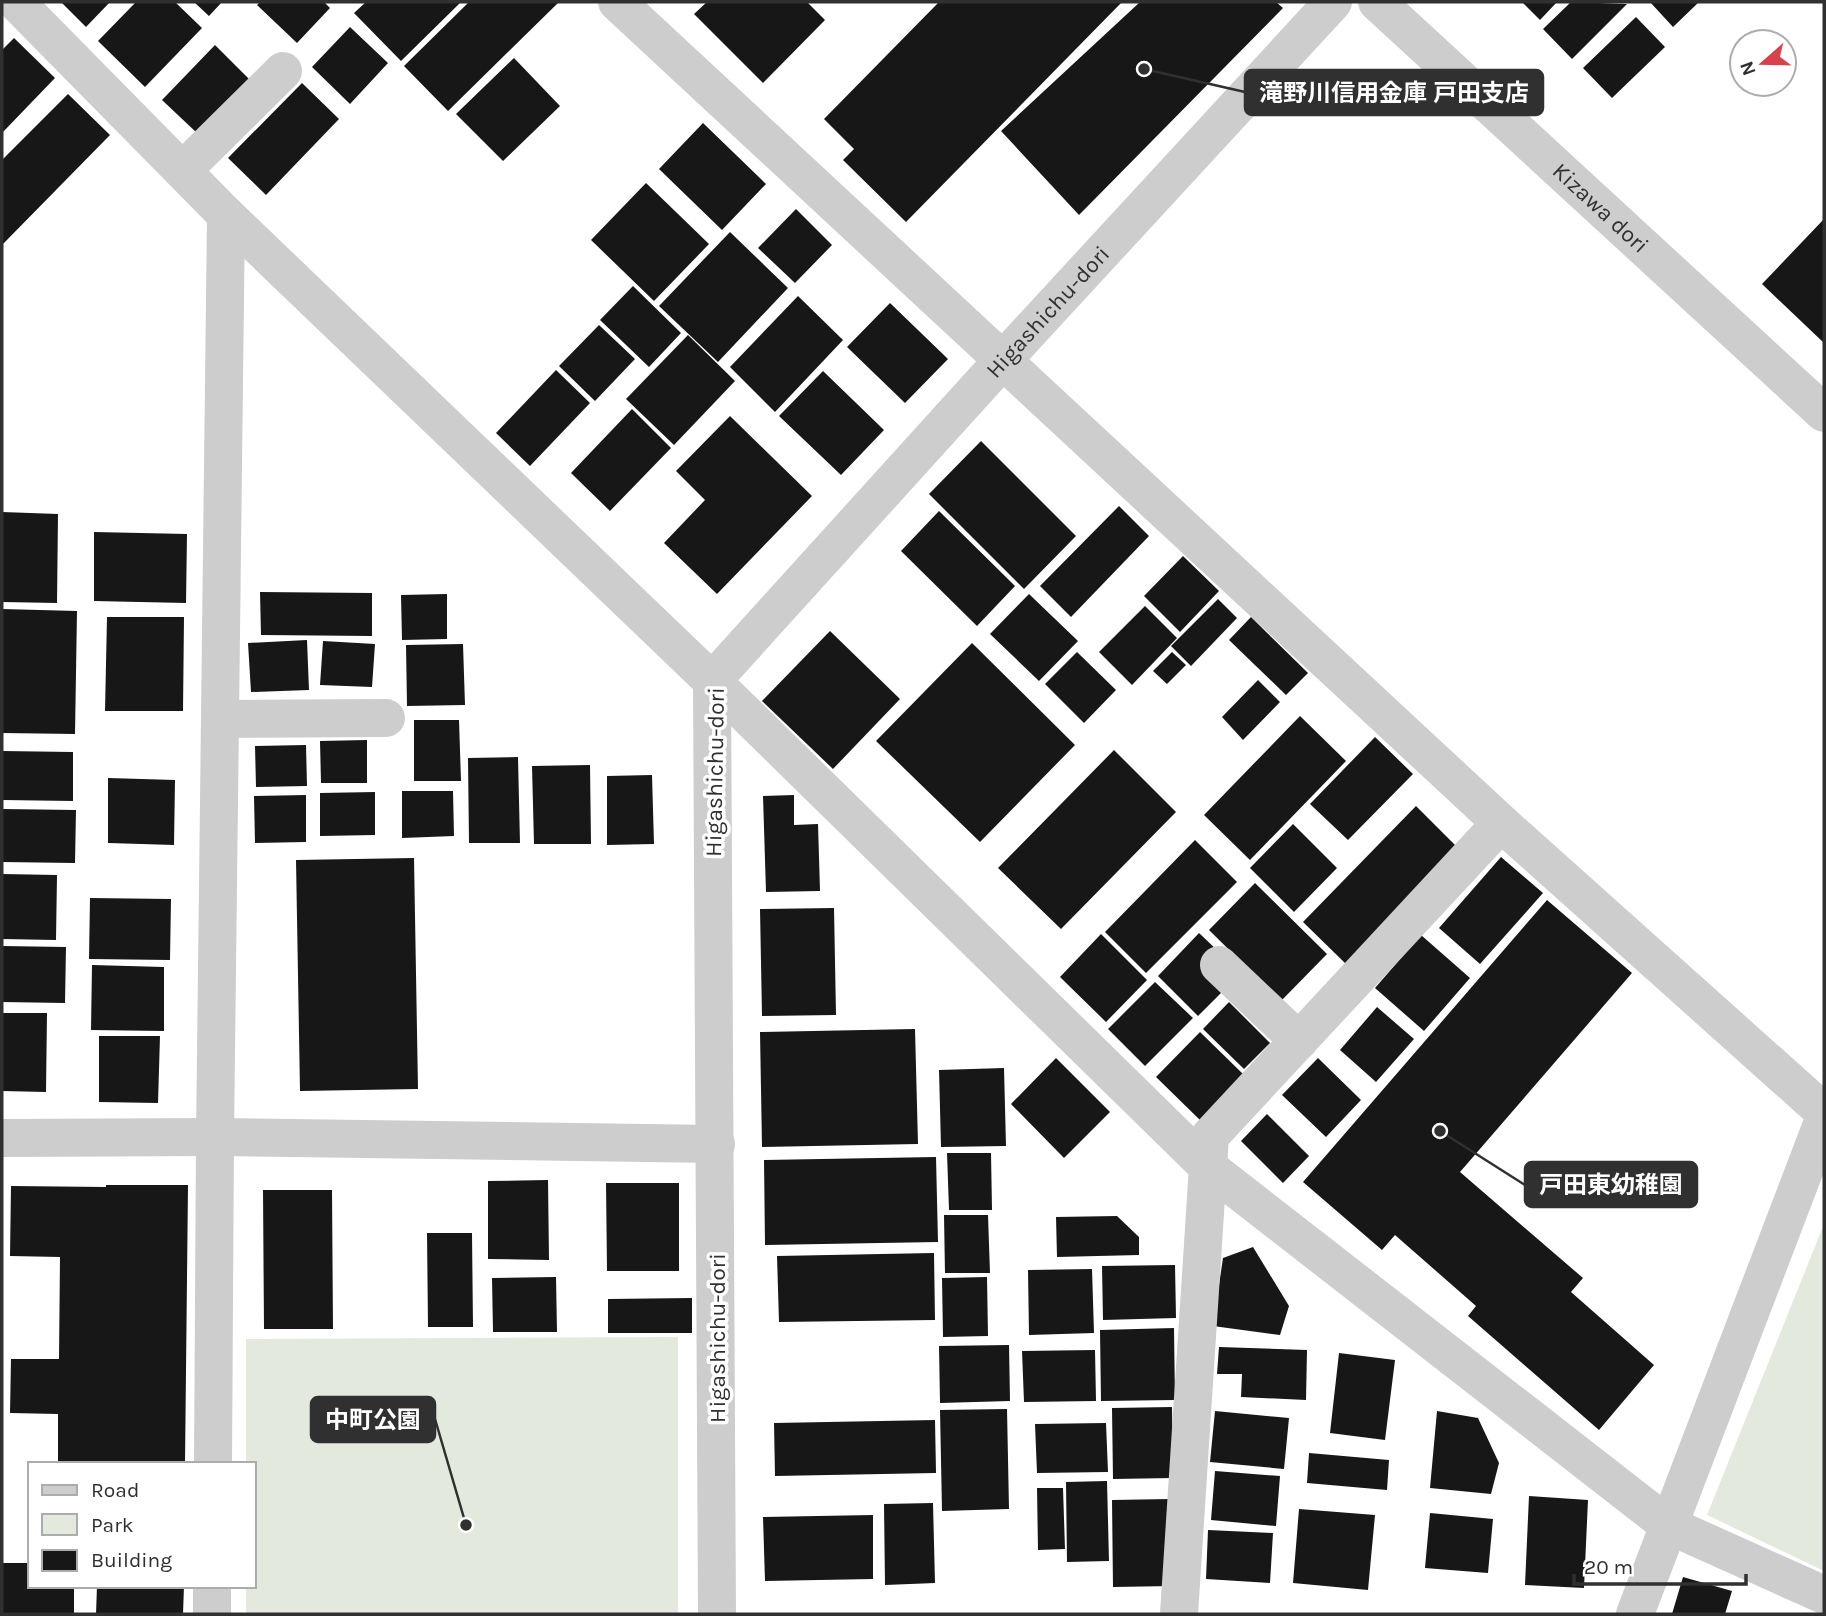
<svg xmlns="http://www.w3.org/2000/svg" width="1826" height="1616" font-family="Karla,'Noto Sans JP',sans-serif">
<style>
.green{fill:#e3e9dd}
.building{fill:#171717}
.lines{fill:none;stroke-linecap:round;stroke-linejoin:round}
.minor{stroke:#cdcdcd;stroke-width:38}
.labels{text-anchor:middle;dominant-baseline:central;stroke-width:7;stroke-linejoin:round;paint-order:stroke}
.street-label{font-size:23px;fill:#303030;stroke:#fff}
.leader{fill:none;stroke:#303030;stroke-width:2.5}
.callout-dot{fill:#303030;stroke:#fff;stroke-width:2.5}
.callout{fill:#303030;stroke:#303030;stroke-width:2.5}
.callout-label{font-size:24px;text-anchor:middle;font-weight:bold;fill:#fff}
</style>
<rect width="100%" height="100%" fill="#fff"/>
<path class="green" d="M 1824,1224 L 1824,1571 L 1707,1515 Z
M 678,1337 L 678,1614 L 246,1614 L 246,1586 L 254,1586 L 254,1464 L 246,1464 L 246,1339 Z"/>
<path class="building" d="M 61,2 L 110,2 L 86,27 Z
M 136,2 L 175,2 L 202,28 L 145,87 L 98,41 Z
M 194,2 L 222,2 L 209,16 Z
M 260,2 L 324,2 L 330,8 L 297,43 L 257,5 Z
M 366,2 L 461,2 L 401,61 L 354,13 Z
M 469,2 L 559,2 L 448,111 L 404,66 Z
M 707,2 L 807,2 L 825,20 L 763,83 L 694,14 Z
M 939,2 L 1122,2 L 906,222 L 843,160 L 854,149 L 824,119 Z
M 1140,2 L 1276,2 L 1283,8 L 1079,215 L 1001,131 Z
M 1522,2 L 1557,2 L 1540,20 Z
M 1571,2 L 1627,4 L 1572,59 L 1543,29 Z
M 1650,2 L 1699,2 L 1673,27 Z
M 1636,17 L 1665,47 L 1612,98 L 1583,68 Z
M 350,27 L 388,63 L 350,104 L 312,67 Z
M 14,38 L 55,78 L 2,133 L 2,50 Z
M 215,45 L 249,79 L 197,133 L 162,100 Z
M 514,58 L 560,106 L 503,161 L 456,114 Z
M 302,83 L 339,119 L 266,195 L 228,158 Z
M 68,94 L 110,135 L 2,245 L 2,160 Z
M 703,123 L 766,184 L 722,230 L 659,169 Z
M 646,183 L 709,244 L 654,301 L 591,240 Z
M 796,209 L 832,245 L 795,283 L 758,248 Z
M 1824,219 L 1824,343 L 1762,284 Z
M 730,232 L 788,288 L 718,362 L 659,306 Z
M 633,286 L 681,333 L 649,367 L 600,320 Z
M 798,296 L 843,340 L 775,412 L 730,367 Z
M 890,303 L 948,359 L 905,403 L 847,347 Z
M 599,325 L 635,359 L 595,401 L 559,366 Z
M 688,335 L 735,381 L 674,445 L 626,399 Z
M 556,370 L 590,403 L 530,466 L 496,433 Z
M 823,371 L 884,430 L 841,475 L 779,416 Z
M 632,409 L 671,448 L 610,511 L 571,473 Z
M 730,416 L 812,496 L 717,594 L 664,543 L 705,500 L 676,471 Z
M 981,441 L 1076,536 L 1024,589 L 929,494 Z
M 1119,506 L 1149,536 L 1071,617 L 1040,586 Z
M 939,511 L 1015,586 L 977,626 L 901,551 Z
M 2,512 L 58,514 L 57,603 L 2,602 Z
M 94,532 L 187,534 L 186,603 L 94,601 Z
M 1183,556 L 1219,591 L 1180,632 L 1144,596 Z
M 260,592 L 372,593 L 372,636 L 261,635 Z
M 447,594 L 447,639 L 402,640 L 401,595 Z
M 1029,594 L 1078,641 L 1039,681 L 990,634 Z
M 1218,599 L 1237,618 L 1191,666 L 1171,646 Z
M 1145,606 L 1177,638 L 1132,685 L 1099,652 Z
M 2,609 L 77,611 L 75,734 L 2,733 Z
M 107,617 L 184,617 L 183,711 L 105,711 Z
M 1251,617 L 1308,673 L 1286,695 L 1229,640 Z
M 830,631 L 900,699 L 833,769 L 762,701 Z
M 307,640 L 309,690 L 251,692 L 248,643 Z
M 323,641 L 375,644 L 372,687 L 320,685 Z
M 972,643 L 1075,745 L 980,842 L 876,741 Z
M 463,644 L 465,705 L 407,706 L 406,645 Z
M 1077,652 L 1116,690 L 1084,723 L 1045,684 Z
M 1172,652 L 1186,665 L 1167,684 L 1153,671 Z
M 1258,680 L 1280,702 L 1243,740 L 1222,717 Z
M 1300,716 L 1346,761 L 1250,860 L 1204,815 Z
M 414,720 L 459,720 L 461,781 L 414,781 Z
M 1375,737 L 1413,774 L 1348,840 L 1310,804 Z
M 367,740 L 367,783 L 321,783 L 320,741 Z
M 306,745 L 307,786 L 256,787 L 255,746 Z
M 1114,750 L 1176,812 L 1061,929 L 998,868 Z
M 2,751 L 73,752 L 73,801 L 2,800 Z
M 518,757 L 520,843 L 469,843 L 468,758 Z
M 590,765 L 591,844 L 534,844 L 532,766 Z
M 652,775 L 654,844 L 607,845 L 607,776 Z
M 108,778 L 175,780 L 174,845 L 108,843 Z
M 402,791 L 453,791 L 454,836 L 402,838 Z
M 375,792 L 375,835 L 320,836 L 320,793 Z
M 306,795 L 306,842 L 255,843 L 254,796 Z
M 794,795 L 794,825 L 818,824 L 820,891 L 766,892 L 763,796 Z
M 1416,806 L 1459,849 L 1346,964 L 1303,922 Z
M 2,809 L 76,810 L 75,863 L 2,862 Z
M 1293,824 L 1337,868 L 1294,912 L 1250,868 Z
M 1195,840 L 1237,882 L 1146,973 L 1105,932 Z
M 1501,857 L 1543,893 L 1480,964 L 1439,928 Z
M 414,858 L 418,1089 L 300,1091 L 296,860 Z
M 2,874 L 57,875 L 56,940 L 2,939 Z
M 1255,883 L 1327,954 L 1281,1001 L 1209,930 Z
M 90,898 L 171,899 L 170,960 L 89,959 Z
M 1547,900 L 1632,973 L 1460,1172 L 1583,1278 L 1571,1292 L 1654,1365 L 1599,1430 L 1468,1316 L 1476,1306 L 1395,1235 L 1382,1250 L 1303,1182 Z
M 834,908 L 836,1015 L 762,1016 L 760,909 Z
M 1199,933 L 1218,951 L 1226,988 L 1198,1016 L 1158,976 Z
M 1101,934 L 1147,980 L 1106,1022 L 1060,977 Z
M 1421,935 L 1470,978 L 1424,1031 L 1375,988 Z
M 2,946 L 66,947 L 65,1003 L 2,1002 Z
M 92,965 L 164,967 L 164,1031 L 91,1030 Z
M 1155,982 L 1193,1018 L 1145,1066 L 1108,1029 Z
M 1229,1002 L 1270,1043 L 1244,1069 L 1203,1029 Z
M 1377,1007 L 1414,1039 L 1376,1082 L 1340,1050 Z
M 2,1013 L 47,1013 L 46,1092 L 2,1091 Z
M 915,1029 L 918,1144 L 762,1147 L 760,1032 Z
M 1200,1032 L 1244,1075 L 1200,1120 L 1156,1077 Z
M 99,1036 L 160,1036 L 158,1103 L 99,1102 Z
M 1056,1058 L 1110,1112 L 1064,1158 L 1011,1104 Z
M 1318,1058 L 1361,1100 L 1326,1137 L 1282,1095 Z
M 1004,1068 L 1006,1146 L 941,1147 L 939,1070 Z
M 1267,1114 L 1309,1156 L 1283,1183 L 1241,1141 Z
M 947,1153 L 991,1153 L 992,1210 L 949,1210 Z
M 936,1157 L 938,1242 L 765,1245 L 764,1160 Z
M 548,1180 L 549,1260 L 488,1259 L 488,1181 Z
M 606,1183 L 679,1183 L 679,1271 L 607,1271 Z
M 106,1185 L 188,1185 L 185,1464 L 58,1464 L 58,1414 L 10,1413 L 11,1359 L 59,1359 L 60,1257 L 10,1256 L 11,1186 L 106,1187 Z
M 263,1190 L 332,1190 L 333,1329 L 264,1329 Z
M 944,1215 L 988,1215 L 990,1273 L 945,1273 Z
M 1117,1216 L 1139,1237 L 1139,1255 L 1057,1257 L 1056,1217 Z
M 427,1233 L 472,1233 L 473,1327 L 428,1327 Z
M 1253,1247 L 1289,1306 L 1280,1335 L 1213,1326 L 1223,1258 Z
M 934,1253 L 935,1320 L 779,1322 L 777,1256 Z
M 1175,1265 L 1176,1318 L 1103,1320 L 1102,1266 Z
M 1092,1269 L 1094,1333 L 1029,1335 L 1028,1270 Z
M 556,1277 L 557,1332 L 493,1332 L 492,1278 Z
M 987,1277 L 988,1336 L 943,1337 L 942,1278 Z
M 692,1298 L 692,1333 L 608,1333 L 608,1299 Z
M 1174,1328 L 1175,1400 L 1101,1401 L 1100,1330 Z
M 1009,1345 L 1010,1401 L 940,1403 L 939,1346 Z
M 1219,1347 L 1307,1350 L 1306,1400 L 1241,1397 L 1242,1374 L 1217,1374 Z
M 1095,1350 L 1096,1401 L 1024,1402 L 1022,1351 Z
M 1339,1353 L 1395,1360 L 1385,1440 L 1330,1433 Z
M 1172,1407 L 1173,1478 L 1113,1479 L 1112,1408 Z
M 1007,1409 L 1009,1509 L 942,1511 L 940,1410 Z
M 1215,1411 L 1289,1418 L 1284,1469 L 1210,1462 Z
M 1437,1411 L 1478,1418 L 1499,1463 L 1491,1494 L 1430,1488 Z
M 935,1420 L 936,1473 L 775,1476 L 774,1423 Z
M 1106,1423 L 1108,1472 L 1037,1473 L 1035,1424 Z
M 1309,1453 L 1389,1460 L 1387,1490 L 1307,1483 Z
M 1215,1471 L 1280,1476 L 1276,1526 L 1211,1520 Z
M 1107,1481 L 1109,1561 L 1067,1562 L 1066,1482 Z
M 1037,1488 L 1063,1488 L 1065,1549 L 1038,1550 Z
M 1529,1496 L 1588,1500 L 1584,1588 L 1525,1585 Z
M 1170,1499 L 1172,1586 L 1113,1587 L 1112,1500 Z
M 933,1503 L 935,1583 L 885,1585 L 884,1504 Z
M 1299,1509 L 1375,1515 L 1368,1590 L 1293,1583 Z
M 1430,1513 L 1493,1519 L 1488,1573 L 1425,1568 Z
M 873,1515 L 873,1579 L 765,1581 L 763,1517 Z
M 1208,1530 L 1273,1533 L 1270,1583 L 1206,1579 Z
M 2,1563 L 30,1563 L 30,1586 L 74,1586 L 74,1614 L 2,1614 Z
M 1683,1577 L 1732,1591 L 1725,1614 L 1672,1614 Z
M 97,1586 L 184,1586 L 183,1614 L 96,1614 Z"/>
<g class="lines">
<g class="minor">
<path d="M 16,2 L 226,215 L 712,681 L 1208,1167 L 1668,1525 L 1824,1595"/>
<path d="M 617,2 L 1501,823 L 1824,1112"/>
<path id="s1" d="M 1377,2 L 1824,413"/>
<path d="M 183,170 L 283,71"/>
<path d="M 220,719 L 386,718"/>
<path d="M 1219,965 L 1299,1041"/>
<path d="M 2,1138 L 215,1137 L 716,1144"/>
<path d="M 213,1464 L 215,1137 L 226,215"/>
<path d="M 212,1614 L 212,1586"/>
<path id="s2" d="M 717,1614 L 712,681 L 1002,361 L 1333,2"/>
<path d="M 1179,1614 L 1210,1136 L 1501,823"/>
<path d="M 1635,1614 L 1824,1119"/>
</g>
</g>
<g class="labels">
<g class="street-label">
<text stroke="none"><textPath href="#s1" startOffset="304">Kizawa dori</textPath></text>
<text stroke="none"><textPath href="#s2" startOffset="1432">Higashichu-dori</textPath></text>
<text transform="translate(715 772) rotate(-89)">Higashichu-dori</text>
<text transform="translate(717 1338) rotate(-90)">Higashichu-dori</text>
</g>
</g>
<path class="leader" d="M1144 69L1245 92M1440 1131L1525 1185M466 1525L435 1419"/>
<g class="callout-dot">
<circle cx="1144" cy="69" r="7"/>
<circle cx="1440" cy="1131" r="7"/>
<circle cx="466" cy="1525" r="7"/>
</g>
<g class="callout">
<rect x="1245" y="70" width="298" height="45" rx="7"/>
<rect x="1525" y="1162" width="172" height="45" rx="7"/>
<rect x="311" y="1397" width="124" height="45" rx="7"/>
</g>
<g class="callout-label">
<text x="1394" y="101">滝野川信用金庫 戸田支店</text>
<text x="1611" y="1193">戸田東幼稚園</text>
<text x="373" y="1428">中町公園</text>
</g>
<rect width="1826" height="1616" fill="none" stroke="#303030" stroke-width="7"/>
<rect x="28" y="1462" width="228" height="126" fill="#ffffff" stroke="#acacac" stroke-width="2"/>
<rect x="42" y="1485" width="35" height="10" fill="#cdcdcd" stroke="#acacac" stroke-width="2"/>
<text x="91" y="1497" font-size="21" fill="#303030">Road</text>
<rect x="42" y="1514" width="35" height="21" fill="#e3e9dd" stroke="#acacac" stroke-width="2"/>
<text x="91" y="1532" font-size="21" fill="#303030">Park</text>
<rect x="42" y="1550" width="35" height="21" fill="#171717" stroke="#acacac" stroke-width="2"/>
<text x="91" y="1567" font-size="21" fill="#303030">Building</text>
<g transform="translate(1763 63) rotate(250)"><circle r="33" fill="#ffffff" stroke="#acacac" stroke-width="2"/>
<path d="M0-5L12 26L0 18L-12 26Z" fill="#d7424b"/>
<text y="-10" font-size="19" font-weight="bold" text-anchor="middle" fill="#303030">N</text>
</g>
<path d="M1574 1574v10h172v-10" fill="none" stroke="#303030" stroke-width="3.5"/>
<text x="1584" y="1574" font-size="21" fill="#303030" stroke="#ffffff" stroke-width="5" paint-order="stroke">20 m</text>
</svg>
